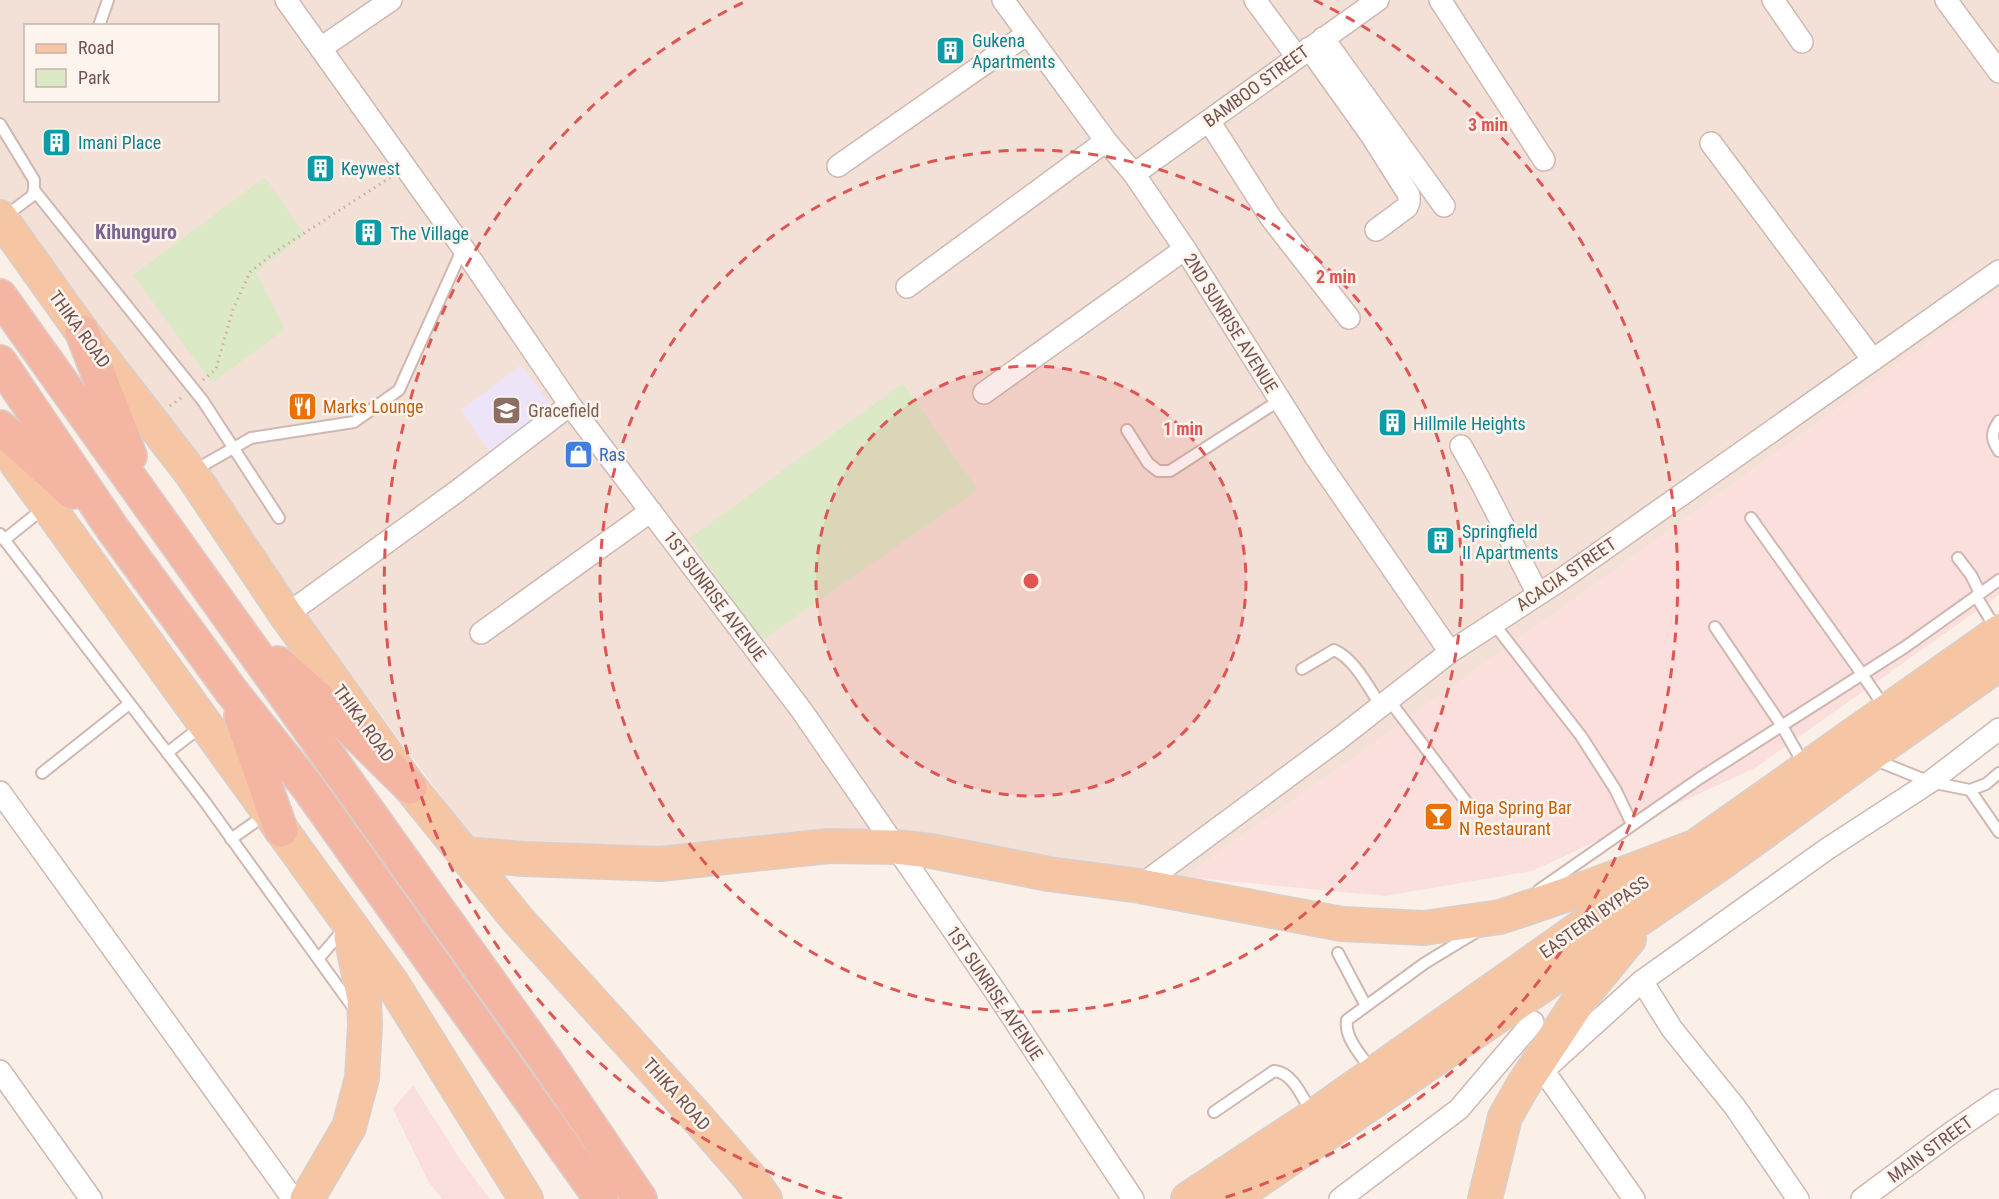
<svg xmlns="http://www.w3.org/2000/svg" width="1999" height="1199" font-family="'Roboto Condensed',sans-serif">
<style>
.residential{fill:#f3e0d7;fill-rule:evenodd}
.commercial{fill:#fbdfdc}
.education{fill:#ede4f8}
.green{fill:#dce9c7}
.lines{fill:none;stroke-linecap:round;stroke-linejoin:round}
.service-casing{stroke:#cfb8b1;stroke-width:14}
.minor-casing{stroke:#cfb8b1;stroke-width:24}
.primary-casing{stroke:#d8cfcd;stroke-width:36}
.trunk-casing{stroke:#d8cfcd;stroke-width:36}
.path{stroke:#d5aca4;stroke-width:3;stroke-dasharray:1.5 4.5;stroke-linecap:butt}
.service{stroke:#fff;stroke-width:10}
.minor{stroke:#fff;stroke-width:21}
.primary{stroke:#f6c6a4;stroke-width:33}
.trunk{stroke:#f4b6a3;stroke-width:33}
.ring{fill:none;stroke:#df5553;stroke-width:3;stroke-dasharray:10 8}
.labels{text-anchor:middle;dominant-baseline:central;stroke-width:5;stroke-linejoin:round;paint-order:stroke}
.culture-label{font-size:18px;fill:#0d838f;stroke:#fef4ee;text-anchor:start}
.street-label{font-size:18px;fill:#74534d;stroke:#fef4ee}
.food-label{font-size:18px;fill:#c56008;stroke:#fef4ee;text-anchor:start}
.education-label{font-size:18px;fill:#785e54;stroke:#fef4ee;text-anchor:start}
.shop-label{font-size:18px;fill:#366cbe;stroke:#fef4ee;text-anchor:start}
.neighbourhood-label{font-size:20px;font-weight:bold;fill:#796590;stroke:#fef4ee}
.centre{fill:#df5553;stroke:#fef4ee;stroke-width:3}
.ring-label{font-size:18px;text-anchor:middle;font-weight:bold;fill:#df5553;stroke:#fef4ee;stroke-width:5;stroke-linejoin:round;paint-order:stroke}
</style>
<rect width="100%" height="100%" fill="#fbf0e8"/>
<path class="residential" d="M 0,0 L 1999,0 L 1999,291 L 1590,588 L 1345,764 L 1184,877 L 900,832 L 801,841 L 562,852 L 475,842 L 0,201 ZM 26,26 L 218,26 L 218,100 L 26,100 Z"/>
<path class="commercial" d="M 1999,291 L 1999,595 L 1755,768 L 1532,871 L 1385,896 L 1184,877 L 1345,764 L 1590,588 Z
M 413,1085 L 462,1162 L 490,1199 L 442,1199 L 428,1181 L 393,1109 Z"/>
<path class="education" d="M 521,365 L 554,409 L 492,455 L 461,410 Z"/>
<path class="green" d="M 265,177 L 305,235 L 256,272 L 285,329 L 212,383 L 133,275 Z
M 903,383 L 978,490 L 761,641 L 690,538 Z"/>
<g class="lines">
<defs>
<path id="service" d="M 99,26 L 108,0
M 0,124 L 34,180 L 34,190 L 32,196 L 4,217
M 34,190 L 203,401 L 279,518
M 1999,421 C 1991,433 1991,439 1999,451
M 1127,430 L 1148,463 L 1158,471 L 1170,471 L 1280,400
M 193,471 L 251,438 L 354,422 L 399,390 L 463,248
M 1751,518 L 1862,674 L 1885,708
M 0,534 L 205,802 L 355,1010
M 4,540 L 44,508
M 1958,558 L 1971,575 L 1980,593
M 1976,596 L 1996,629
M 1494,624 L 1581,736 L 1615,789 L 1632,824
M 1715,627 L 1782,726 L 1804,765
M 1302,669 L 1334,650 C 1355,659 1368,687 1381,706
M 1389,700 L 1467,803
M 167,753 L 202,726
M 1873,759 L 1930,782 L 1970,790 L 1986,784 L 1999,773
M 42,773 L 129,704
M 1970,790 L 1999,832
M 231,839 L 265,815
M 1539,890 L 1700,778 L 1905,647 L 1999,580
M 1338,953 L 1366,1006
M 319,958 L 344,929
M 1372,1071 C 1362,1056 1344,1038 1347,1020 L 1425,963 L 1476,932
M 1214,1112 L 1274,1071 C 1293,1072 1303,1099 1312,1113"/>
<path id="minor" d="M 286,0 L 463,248 L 570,405 L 802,711 L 993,988 L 1133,1199
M 1003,0 L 1106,141 L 1134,174 L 1185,249 L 1315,456 L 1450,652
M 1255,0 L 1297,57
M 1440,0 L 1544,160
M 1773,0 L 1802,42
M 1946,0 L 1999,72
M 1323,38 L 1444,206
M 321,48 L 391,0
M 1309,48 L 1371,135 L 1409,195 L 1409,202 L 1407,207 L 1376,230
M 1209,121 L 1271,218 L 1349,318
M 1711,143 L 1873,360
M 838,166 L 1027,34
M 1134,174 L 1378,0
M 907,287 L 1106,141
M 984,393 L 1185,249
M 1461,446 C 1489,494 1512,545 1538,594
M 286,615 L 456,492 L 570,405
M 481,633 L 651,511
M 0,792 L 293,1199
M 1140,886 L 1340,738 L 1450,652 L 1562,579 L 1999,271
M 1642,981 L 1672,1029 L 1735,1107 L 1798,1199
M 1546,1068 L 1642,981 L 1827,849 L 1930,782 L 1999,729
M 1543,1070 L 1634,1199
M 0,1071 L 91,1199
M 1340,1199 L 1459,1109 L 1533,1022
M 1862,1199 L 1951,1133 L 1999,1100"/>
<path id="primary" d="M 0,217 L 82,332 L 191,473 L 286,615 L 410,787 L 517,919 L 694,1114 L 750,1178 L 765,1199
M 0,440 L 392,983 L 526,1199
M 465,854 L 524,859 L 660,864 L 829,846 L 895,847 L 931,851 L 1049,874 L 1140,886 L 1342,924 L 1424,928 L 1500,917 L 1589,887 L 1694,847
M 307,1199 L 349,1127 L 362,1078 L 365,1025 L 364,998 L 351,937
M 1188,1199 L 1314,1116 L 1999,632
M 1231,1199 L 1721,863 L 1867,757 L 1999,664
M 1485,1199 L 1505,1117 L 1522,1087 L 1580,999 L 1629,939"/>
<path id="trunk" d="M 0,296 L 547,1062 L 640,1199
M 82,332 L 130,456
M 0,362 L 112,528 L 232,692 L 307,786 L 601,1199
M 0,427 L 72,492
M 278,663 L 340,718 L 410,787
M 241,716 L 281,830"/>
</defs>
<use href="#service" class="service-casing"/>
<use href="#minor" class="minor-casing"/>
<use href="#primary" class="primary-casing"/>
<use href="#trunk" class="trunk-casing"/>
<path class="path" d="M 203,380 L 216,369 L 232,312 L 250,272 L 278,250 L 391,177
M 170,406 L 182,397"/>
<use href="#service" class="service"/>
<use href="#minor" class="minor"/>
<use href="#primary" class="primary"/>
<use href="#trunk" class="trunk"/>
</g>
<circle cx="1031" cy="581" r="215" fill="#df5553" fill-opacity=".12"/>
<g class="ring">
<circle cx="1031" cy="581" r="215"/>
<circle cx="1031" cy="581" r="431"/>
<path d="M842 1199A646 646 0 0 1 748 0M1314 0A646 646 0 0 1 1220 1199"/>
</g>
<defs>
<symbol id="building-square" viewBox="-11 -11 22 22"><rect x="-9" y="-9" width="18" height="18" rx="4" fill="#0f9aa8" stroke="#fef4ee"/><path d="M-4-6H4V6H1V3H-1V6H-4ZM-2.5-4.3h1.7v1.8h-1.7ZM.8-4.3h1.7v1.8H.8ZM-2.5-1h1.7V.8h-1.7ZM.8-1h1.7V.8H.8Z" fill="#fff"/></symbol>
<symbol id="restaurant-square" viewBox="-11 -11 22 22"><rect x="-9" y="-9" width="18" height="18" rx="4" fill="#e8710a" stroke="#fef4ee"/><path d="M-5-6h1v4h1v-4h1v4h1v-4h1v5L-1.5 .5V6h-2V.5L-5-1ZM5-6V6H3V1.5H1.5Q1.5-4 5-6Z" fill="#fff"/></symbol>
<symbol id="school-square" viewBox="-11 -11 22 22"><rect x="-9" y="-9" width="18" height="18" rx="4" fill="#8d6e63" stroke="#fef4ee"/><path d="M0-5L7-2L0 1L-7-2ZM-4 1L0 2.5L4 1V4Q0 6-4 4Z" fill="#fff"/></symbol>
<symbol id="shop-square" viewBox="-11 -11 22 22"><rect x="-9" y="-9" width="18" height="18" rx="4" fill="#3f7fe0" stroke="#fef4ee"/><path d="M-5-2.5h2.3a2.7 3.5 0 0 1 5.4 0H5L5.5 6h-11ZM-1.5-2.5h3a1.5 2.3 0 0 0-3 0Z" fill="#fff"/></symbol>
<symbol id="bar-square" viewBox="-11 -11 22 22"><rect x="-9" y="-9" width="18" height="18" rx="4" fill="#e8710a" stroke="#fef4ee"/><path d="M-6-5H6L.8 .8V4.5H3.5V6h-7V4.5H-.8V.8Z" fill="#fff"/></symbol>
</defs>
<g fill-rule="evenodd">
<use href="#building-square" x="934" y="34" width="33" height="33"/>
<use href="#building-square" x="40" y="126" width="33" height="33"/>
<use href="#building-square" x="304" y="152" width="33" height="33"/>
<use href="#building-square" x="352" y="216" width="33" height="33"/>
<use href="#restaurant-square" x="286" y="390" width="33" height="33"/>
<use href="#school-square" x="490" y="394" width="33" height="33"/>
<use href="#building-square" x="1376" y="406" width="33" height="33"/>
<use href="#shop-square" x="562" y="438" width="33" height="33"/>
<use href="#building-square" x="1424" y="524" width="33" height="33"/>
<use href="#bar-square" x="1422" y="800" width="33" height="33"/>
</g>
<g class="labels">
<g class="culture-label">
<text x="972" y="40">Gukena<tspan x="972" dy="21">Apartments</tspan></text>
<text x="78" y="142">Imani Place</text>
<text x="341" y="168">Keywest</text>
<text x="390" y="233">The Village</text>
<text x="1413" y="423">Hillmile Heights</text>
<text x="1462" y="531">Springfield<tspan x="1462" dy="21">II Apartments</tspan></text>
</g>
<g class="street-label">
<text transform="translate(1256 86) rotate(-36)">BAMBOO STREET</text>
<text transform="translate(1231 323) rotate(58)">2ND SUNRISE AVENUE</text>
<text transform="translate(80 329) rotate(54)">THIKA ROAD</text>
<text transform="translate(1566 574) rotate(-34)">ACACIA STREET</text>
<text transform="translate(715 596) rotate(53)">1ST SUNRISE AVENUE</text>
<text transform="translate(364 723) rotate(54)">THIKA ROAD</text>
<text transform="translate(1594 917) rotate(-35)">EASTERN BYPASS</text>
<text transform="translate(995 993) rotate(56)">1ST SUNRISE AVENUE</text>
<text transform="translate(677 1094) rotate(48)">THIKA ROAD</text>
<text transform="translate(1930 1149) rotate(-36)">MAIN STREET</text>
</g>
<g class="food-label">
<text x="323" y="406">Marks Lounge</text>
<text x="1459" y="807">Miga Spring Bar<tspan x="1459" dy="21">N Restaurant</tspan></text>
</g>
<g class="education-label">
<text x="528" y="410">Gracefield</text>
</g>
<g class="shop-label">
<text x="599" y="454">Ras</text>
</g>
<g class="neighbourhood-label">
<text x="136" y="232">Kihunguro</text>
</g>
</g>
<circle cx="1031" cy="581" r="9" class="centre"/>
<g class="ring-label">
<text x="1488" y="131">3 min</text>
<text x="1336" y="283">2 min</text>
<text x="1183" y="435">1 min</text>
</g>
<rect x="24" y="24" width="195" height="78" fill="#fef4ee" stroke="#c7b4ae" stroke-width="1.5"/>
<rect x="36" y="44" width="30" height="9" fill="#f6c6a4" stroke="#c7b4ae" stroke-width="1.5"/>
<text x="78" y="54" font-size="18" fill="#74534d">Road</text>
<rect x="36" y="69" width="30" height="18" fill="#dce9c7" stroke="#c7b4ae" stroke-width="1.5"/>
<text x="78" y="84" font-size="18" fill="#74534d">Park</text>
</svg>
